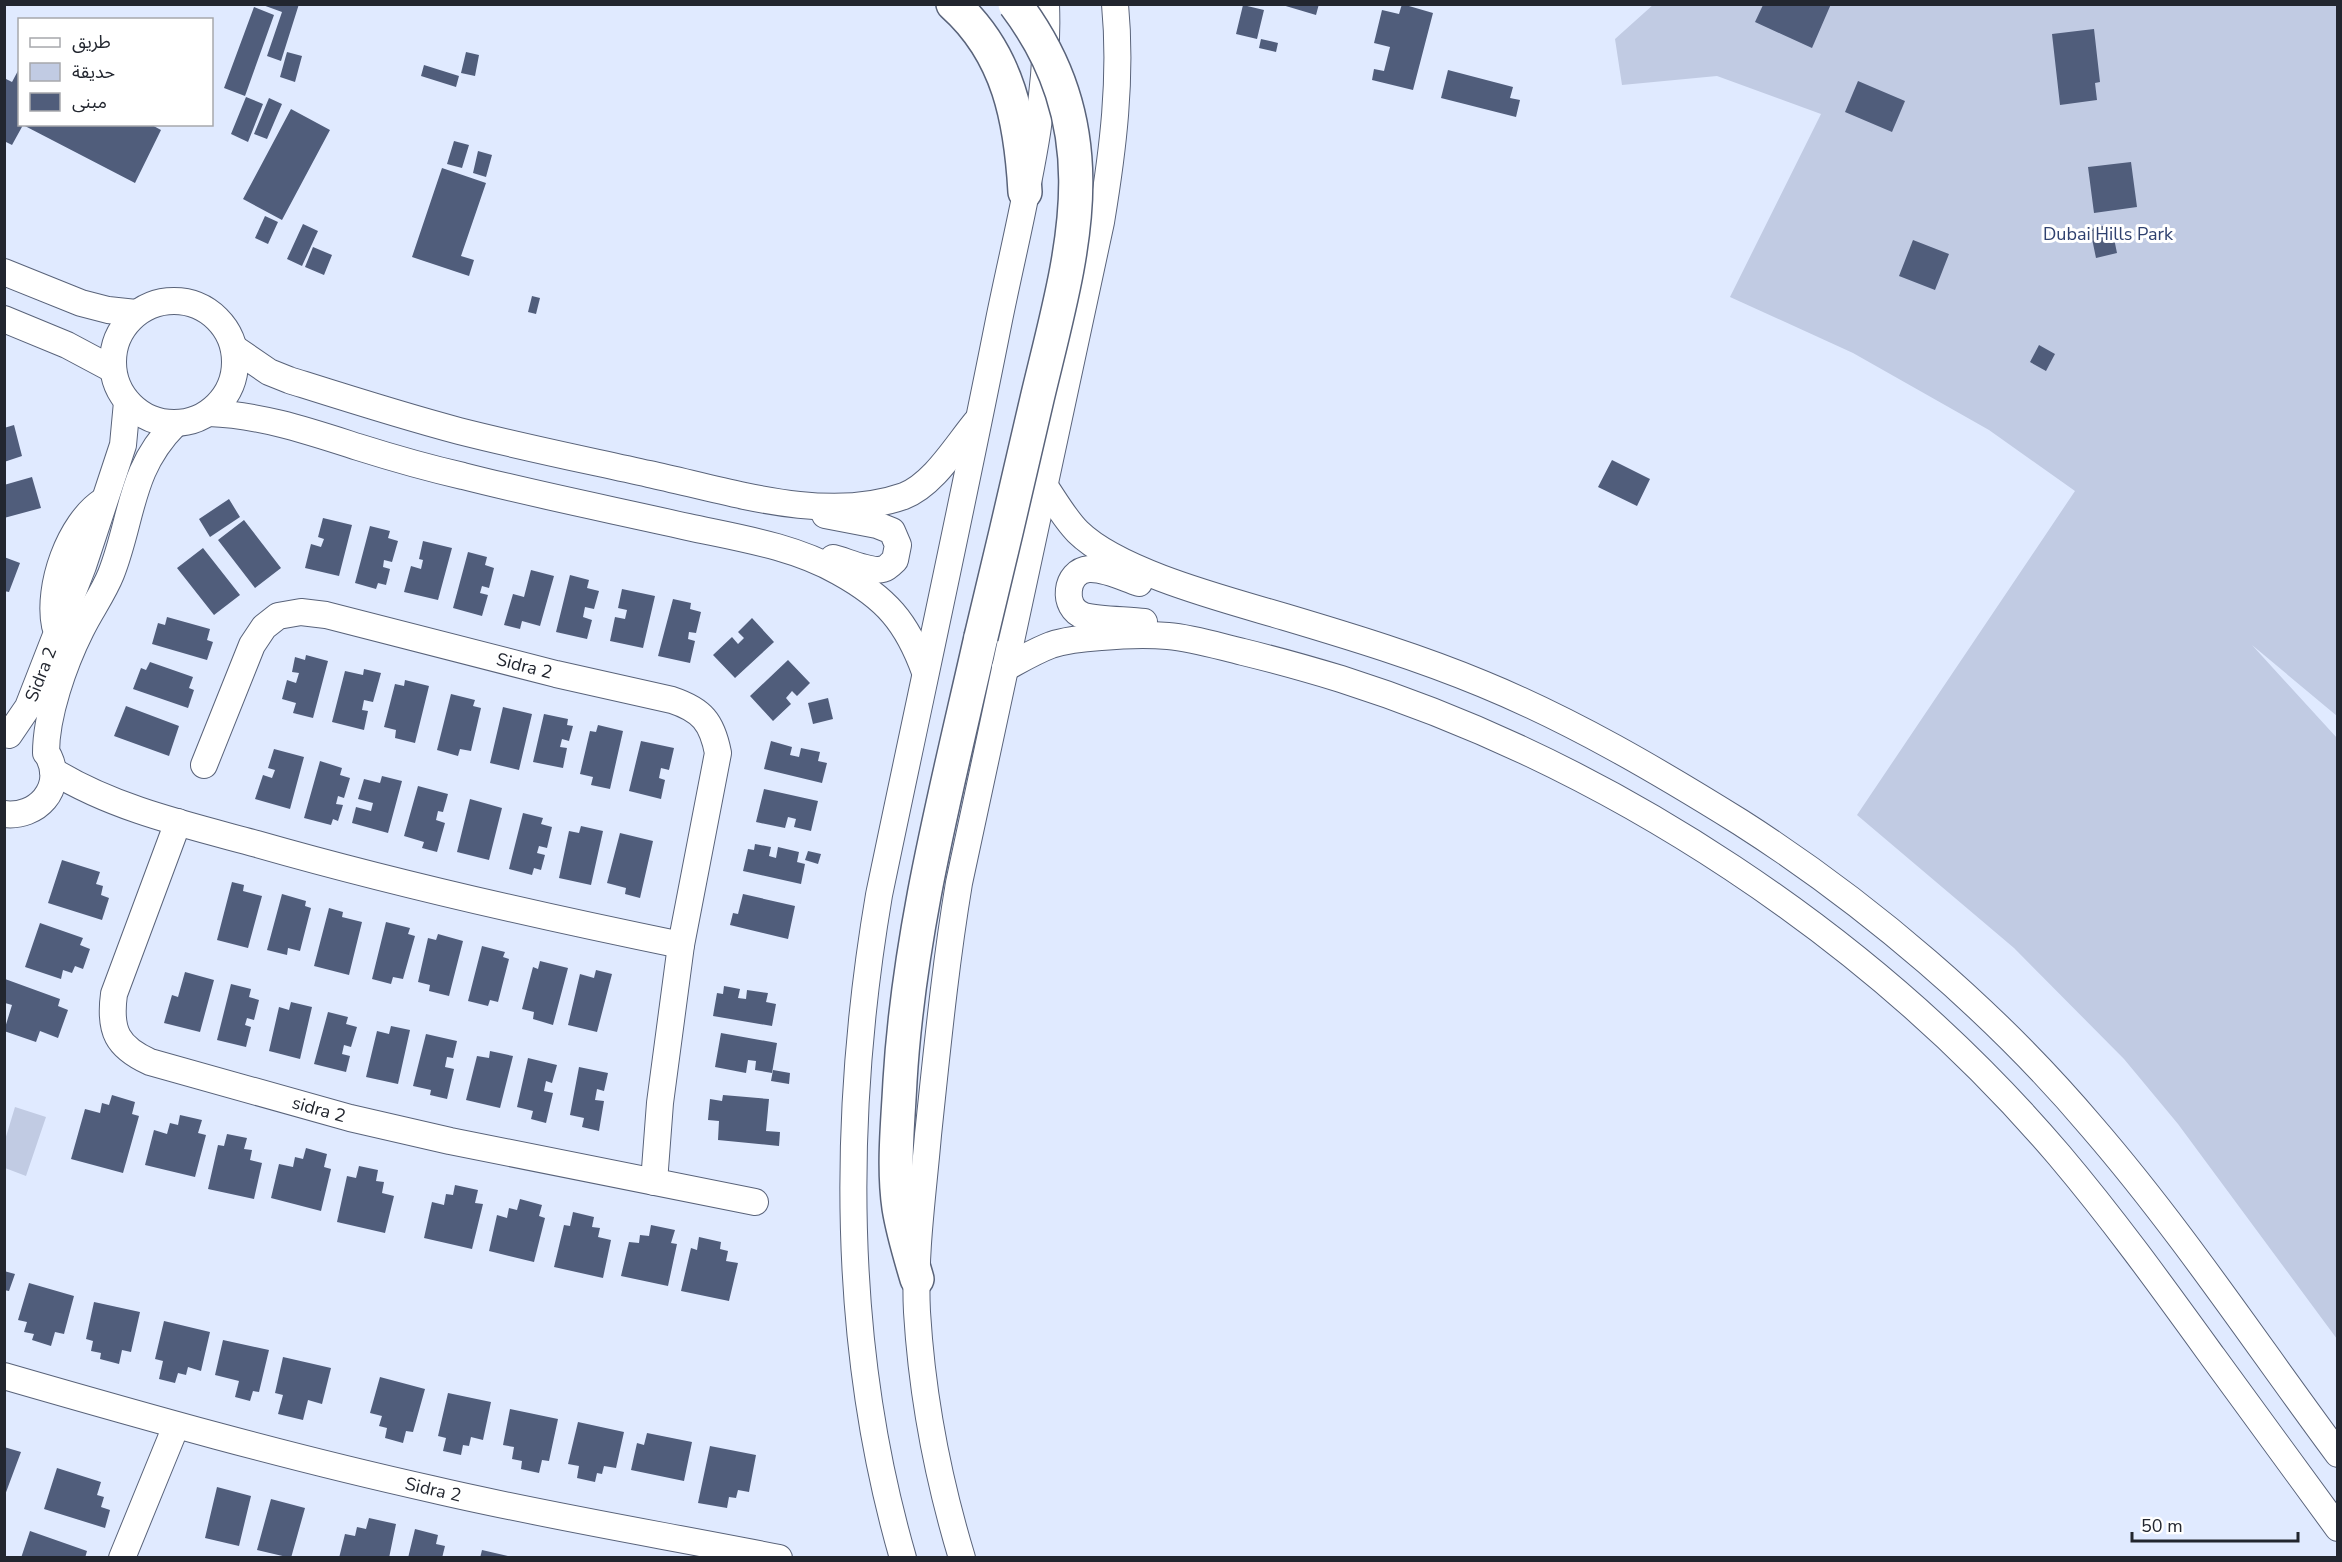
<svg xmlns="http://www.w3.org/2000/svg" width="2342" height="1562" font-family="'Nunito Sans','Noto Sans Arabic',sans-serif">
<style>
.green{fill:#c1cbe3}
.building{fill:#505d7b}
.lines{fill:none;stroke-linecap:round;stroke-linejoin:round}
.minor-casing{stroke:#59637a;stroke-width:28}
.major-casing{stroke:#59637a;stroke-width:36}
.minor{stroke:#fff;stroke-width:26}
.major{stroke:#fff;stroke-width:33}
.major-bridge-casing{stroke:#59637a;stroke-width:36;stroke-linecap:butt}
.major-bridge{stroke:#fff;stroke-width:33}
.labels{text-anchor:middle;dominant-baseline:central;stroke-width:6;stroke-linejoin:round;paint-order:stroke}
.park-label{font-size:18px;fill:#2f416f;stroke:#fff}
.street-label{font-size:18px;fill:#22262f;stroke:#fff}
</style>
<rect width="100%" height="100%" fill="#e0eaff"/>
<path class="green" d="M 1654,4 L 2337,5 L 2337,716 L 2252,645 L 2337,738 L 2337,1339 L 2178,1124 L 2124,1059 L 2014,948 L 1857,815 L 2075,491 L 1989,430 L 1853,353 L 1730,297 L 1821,114 L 1717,76 L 1622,85 L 1615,39 Z
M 15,1107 L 46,1117 L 26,1176 L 5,1168 L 5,1140 Z"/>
<path class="building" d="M 260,4 L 299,4 L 281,61 L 267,56 L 282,12 Z
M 1279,4 L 1319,4 L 1316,15 Z
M 1402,4 L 1433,13 L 1413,90 L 1372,80 L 1374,69 L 1384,71 L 1390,47 L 1374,43 L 1382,10 L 1399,14 Z
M 1786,4 L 1831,4 L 1812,48 L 1755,22 L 1763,5 Z
M 1243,5 L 1264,10 L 1257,39 L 1236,34 Z
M 254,7 L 274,15 L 245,96 L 224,88 Z
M 2094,29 L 2100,82 L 2095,83 L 2097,100 L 2060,105 L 2052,34 Z
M 1261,39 L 1278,43 L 1276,52 L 1259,48 Z
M 287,52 L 302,56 L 295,82 L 280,77 Z
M 466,52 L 479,55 L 475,76 L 461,73 Z
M 424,65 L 459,76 L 456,87 L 421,76 Z
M 20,67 L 20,124 L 150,124 L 161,130 L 135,183 L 23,125 L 12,145 L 4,141 L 4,78 L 12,82 Z
M 1448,70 L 1513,87 L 1510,98 L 1520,100 L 1516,117 L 1441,98 Z
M 1858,81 L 1905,101 L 1892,132 L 1845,112 Z
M 246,97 L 263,104 L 248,142 L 231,134 Z
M 269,98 L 282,104 L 267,139 L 254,134 Z
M 291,109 L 330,130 L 282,220 L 243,199 Z
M 454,141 L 469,145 L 462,168 L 447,164 Z
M 478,151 L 492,155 L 486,177 L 473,173 Z
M 2131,162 L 2137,207 L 2094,213 L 2088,167 Z
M 442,168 L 486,183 L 461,256 L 474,260 L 469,276 L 412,257 Z
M 265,216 L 278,222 L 268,244 L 255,238 Z
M 303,224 L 318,231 L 302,266 L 287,259 Z
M 2111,224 L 2117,253 L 2096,258 L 2090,229 Z
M 1913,240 L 1949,254 L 1935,290 L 1899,276 Z
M 313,247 L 332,255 L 324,275 L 305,267 Z
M 532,296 L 540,298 L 536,314 L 528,312 Z
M 2039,345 L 2055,354 L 2046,371 L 2030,362 Z
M 14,425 L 22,456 L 4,462 L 4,428 Z
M 1612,460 L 1650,479 L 1637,506 L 1598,487 Z
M 32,477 L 41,508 L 4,518 L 4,485 Z
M 229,499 L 240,517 L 210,537 L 199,519 Z
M 323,518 L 352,525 L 339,576 L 305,568 L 311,544 L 321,547 L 324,539 L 318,537 Z
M 244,520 L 281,568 L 255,588 L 218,540 Z
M 370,526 L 390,531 L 388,538 L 398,541 L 392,562 L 384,560 L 383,567 L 390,569 L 386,585 L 378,583 L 376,589 L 355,583 Z
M 423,541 L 452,548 L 438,600 L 404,592 L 411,566 L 421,569 L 423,560 L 419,559 Z
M 203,548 L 240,595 L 214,615 L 177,568 Z
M 468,552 L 487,557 L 485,565 L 494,568 L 489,588 L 482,586 L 480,593 L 488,595 L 482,616 L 453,608 Z
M 4,557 L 20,563 L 9,592 L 4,591 Z
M 531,570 L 554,576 L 540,626 L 522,621 L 520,629 L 504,625 L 513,594 L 524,597 Z
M 570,575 L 589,580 L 587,588 L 599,591 L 594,609 L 585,607 L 583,617 L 592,620 L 587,639 L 556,632 Z
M 622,589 L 655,596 L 643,648 L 610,641 L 615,617 L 625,619 L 627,610 L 618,608 Z
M 673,599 L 691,603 L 690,609 L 701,612 L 696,633 L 689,632 L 688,639 L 695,641 L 690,663 L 658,656 Z
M 167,617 L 210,629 L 207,640 L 213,642 L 207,660 L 152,644 L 158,623 L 165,625 Z
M 752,618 L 774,642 L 735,678 L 713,655 L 732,637 L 738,644 L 744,638 L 738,632 Z
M 306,655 L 328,661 L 313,718 L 293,713 L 296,703 L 282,699 L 287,680 L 296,683 L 299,673 L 292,672 L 295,657 L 305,660 Z
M 788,660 L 810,683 L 797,696 L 792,691 L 786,698 L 791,704 L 773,721 L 750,696 Z
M 150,662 L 193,677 L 189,688 L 194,690 L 188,708 L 133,689 L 141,668 L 146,670 Z
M 364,669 L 381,673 L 373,702 L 364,700 L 362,710 L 368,711 L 364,730 L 332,722 L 345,671 L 363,675 Z
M 405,680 L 429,686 L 415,743 L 395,738 L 396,730 L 384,727 L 395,684 L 404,686 Z
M 451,694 L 475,700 L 473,706 L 481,708 L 471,751 L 460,749 L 458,756 L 437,750 Z
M 828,698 L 833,719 L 813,724 L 808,703 Z
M 126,706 L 179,726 L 169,756 L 114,736 Z
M 503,707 L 532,714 L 519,770 L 490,763 Z
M 544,714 L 568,719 L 567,725 L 573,726 L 569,741 L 562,739 L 560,747 L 567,748 L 563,768 L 533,762 Z
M 598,725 L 623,731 L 610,789 L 591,785 L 593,777 L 580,774 L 590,731 L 596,732 Z
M 641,741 L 674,748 L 669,770 L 661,768 L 659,778 L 665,780 L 661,799 L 629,791 Z
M 771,741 L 792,747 L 790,755 L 799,757 L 801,748 L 820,752 L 818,761 L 827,763 L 822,783 L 764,769 Z
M 274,749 L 304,757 L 290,809 L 255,799 L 263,775 L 272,778 L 275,770 L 268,768 Z
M 320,761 L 342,768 L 340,775 L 350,778 L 344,798 L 338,796 L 336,804 L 343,805 L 338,821 L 333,819 L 331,825 L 304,818 Z
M 382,776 L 402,781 L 388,833 L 352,823 L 356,807 L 371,811 L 373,803 L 358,799 L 364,779 L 380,783 Z
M 418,786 L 448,794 L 443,812 L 438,811 L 436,820 L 445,823 L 437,852 L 422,848 L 424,842 L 404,836 Z
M 764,789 L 818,801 L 811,831 L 794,827 L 796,819 L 788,817 L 785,828 L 756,822 Z
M 470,799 L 502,808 L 489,860 L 457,852 Z
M 523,813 L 543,818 L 541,824 L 552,827 L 547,848 L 539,846 L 537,853 L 545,855 L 541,870 L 534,868 L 532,875 L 509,869 Z
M 581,826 L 603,831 L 591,885 L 559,878 L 569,831 L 579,833 Z
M 620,833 L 653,841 L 640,898 L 625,894 L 626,888 L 607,883 Z
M 755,844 L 771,847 L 769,856 L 776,858 L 778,847 L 799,852 L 797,862 L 805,864 L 801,884 L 743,871 L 748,849 L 754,850 Z
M 808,851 L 821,854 L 818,864 L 805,860 Z
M 62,860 L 100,872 L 96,884 L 103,886 L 101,895 L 109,898 L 102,920 L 48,903 Z
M 232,882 L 244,885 L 243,891 L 262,896 L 248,948 L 217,940 Z
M 282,894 L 306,901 L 305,906 L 311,908 L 300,951 L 288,948 L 287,955 L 267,950 Z
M 743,894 L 795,906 L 788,939 L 730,925 L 733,913 L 738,914 Z
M 329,908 L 343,912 L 342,917 L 362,922 L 349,975 L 314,966 Z
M 386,922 L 410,928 L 408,934 L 415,936 L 403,979 L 393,977 L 391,984 L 372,979 Z
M 40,923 L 83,938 L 80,945 L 90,949 L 83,969 L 75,966 L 72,973 L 63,970 L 61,979 L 25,967 Z
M 438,934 L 463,941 L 449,996 L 429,991 L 430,985 L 418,982 L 428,938 L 436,940 Z
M 482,946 L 505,952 L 503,957 L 509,959 L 498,1002 L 490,1000 L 488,1006 L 468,1001 Z
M 540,961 L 568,968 L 553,1025 L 533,1019 L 534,1012 L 522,1009 L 533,967 L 538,969 Z
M 596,970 L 612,974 L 597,1032 L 568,1025 L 580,974 L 594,978 Z
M 185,972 L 214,980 L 200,1032 L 164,1023 L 172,995 L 178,997 Z
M 5,979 L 60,999 L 58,1006 L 68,1010 L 58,1038 L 40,1031 L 36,1042 L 4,1031 L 12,1005 L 5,1003 Z
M 231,984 L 251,989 L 249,997 L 259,1000 L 254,1020 L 247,1018 L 245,1025 L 251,1027 L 246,1047 L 217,1040 Z
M 724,986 L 740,989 L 738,998 L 746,999 L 747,990 L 768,993 L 766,1002 L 776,1004 L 772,1026 L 713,1016 L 717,993 L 723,994 Z
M 291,1002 L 312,1007 L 300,1059 L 269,1051 L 279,1007 L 289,1010 Z
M 328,1012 L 348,1017 L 346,1024 L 357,1027 L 351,1047 L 344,1045 L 342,1054 L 350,1056 L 346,1072 L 314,1064 Z
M 391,1026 L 410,1030 L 398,1084 L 366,1077 L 377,1031 L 389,1034 Z
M 721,1033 L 777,1043 L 772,1073 L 755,1070 L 756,1061 L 748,1060 L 746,1073 L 715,1067 Z
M 426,1034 L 457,1041 L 453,1058 L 447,1057 L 445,1067 L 454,1069 L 447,1099 L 430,1095 L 431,1090 L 413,1086 Z
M 490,1051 L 513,1056 L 500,1108 L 466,1100 L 477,1056 L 489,1058 Z
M 528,1058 L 557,1065 L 552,1083 L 546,1081 L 544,1091 L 553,1093 L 546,1123 L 531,1119 L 533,1111 L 517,1107 Z
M 579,1067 L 608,1073 L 604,1091 L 597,1089 L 595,1100 L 604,1101 L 599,1131 L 582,1127 L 584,1118 L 570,1115 Z
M 773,1070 L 790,1073 L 789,1084 L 771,1081 Z
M 112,1095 L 135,1102 L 132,1114 L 139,1116 L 123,1173 L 71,1159 L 85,1109 L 100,1113 L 102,1103 L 109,1105 Z
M 723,1095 L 769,1099 L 766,1131 L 780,1132 L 779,1146 L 718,1140 L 719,1121 L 708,1120 L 710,1099 L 722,1101 Z
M 180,1115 L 202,1120 L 198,1133 L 206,1135 L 195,1177 L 145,1165 L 154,1130 L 167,1134 L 170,1123 L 178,1125 Z
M 227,1134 L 247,1138 L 244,1149 L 252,1150 L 250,1160 L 262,1163 L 254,1199 L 208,1189 L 218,1145 L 224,1146 Z
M 306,1148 L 327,1154 L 324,1167 L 331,1169 L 321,1211 L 271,1198 L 279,1164 L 293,1167 L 295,1157 L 303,1159 Z
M 359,1166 L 378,1170 L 376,1181 L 384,1182 L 382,1193 L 394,1196 L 385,1233 L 337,1222 L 347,1176 L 356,1178 Z
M 455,1185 L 478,1190 L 475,1203 L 483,1204 L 472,1249 L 424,1238 L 432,1202 L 444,1205 L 446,1194 L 453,1195 Z
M 520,1199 L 542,1205 L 539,1216 L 545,1218 L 534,1262 L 489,1251 L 497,1215 L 507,1218 L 509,1208 L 517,1210 Z
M 573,1212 L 594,1217 L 592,1227 L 600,1228 L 598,1237 L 611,1240 L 603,1278 L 554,1267 L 564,1225 L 570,1226 Z
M 651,1225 L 675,1230 L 671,1243 L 677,1244 L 668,1286 L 621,1276 L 629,1242 L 639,1243 L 640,1235 L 649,1236 Z
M 699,1237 L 721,1242 L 720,1249 L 728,1251 L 726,1261 L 738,1263 L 729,1301 L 681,1291 L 691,1248 L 697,1250 Z
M 4,1271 L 15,1274 L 9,1291 L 4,1290 Z
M 29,1283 L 74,1296 L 64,1334 L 55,1332 L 51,1346 L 32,1340 L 34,1334 L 24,1332 L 27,1322 L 18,1320 Z
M 94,1302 L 140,1312 L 131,1352 L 122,1350 L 119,1364 L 100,1359 L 101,1353 L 91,1351 L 93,1341 L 86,1339 Z
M 164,1321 L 210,1332 L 201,1371 L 188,1367 L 186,1375 L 178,1373 L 175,1383 L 159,1379 L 163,1361 L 155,1359 Z
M 223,1340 L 269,1350 L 259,1392 L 253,1391 L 250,1401 L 235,1397 L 239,1381 L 215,1375 Z
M 283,1357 L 331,1368 L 322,1404 L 308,1400 L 303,1420 L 278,1414 L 283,1395 L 275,1393 Z
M 380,1377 L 425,1389 L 413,1432 L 406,1431 L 403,1443 L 385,1438 L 387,1428 L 379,1426 L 382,1416 L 370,1413 Z
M 448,1393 L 491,1402 L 483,1440 L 471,1437 L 469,1446 L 463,1445 L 461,1455 L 443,1451 L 446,1438 L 438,1436 Z
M 510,1409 L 558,1419 L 549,1461 L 542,1460 L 539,1473 L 521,1469 L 522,1461 L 512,1459 L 514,1447 L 503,1445 Z
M 578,1422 L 624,1432 L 616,1468 L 604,1466 L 602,1474 L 597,1473 L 595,1482 L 577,1478 L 579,1466 L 568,1464 Z
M 647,1433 L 692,1442 L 684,1481 L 631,1470 L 637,1443 L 644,1445 Z
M 710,1446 L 756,1455 L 749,1492 L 738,1490 L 736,1498 L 729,1497 L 727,1508 L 698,1503 Z
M 4,1447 L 21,1452 L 5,1495 L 4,1495 Z
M 57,1468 L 101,1482 L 97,1495 L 104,1497 L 101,1507 L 110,1510 L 105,1528 L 44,1509 Z
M 217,1487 L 251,1496 L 239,1546 L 205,1538 Z
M 271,1499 L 305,1508 L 291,1558 L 257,1550 Z
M 369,1518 L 396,1524 L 389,1558 L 339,1558 L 345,1534 L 355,1536 L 357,1527 L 366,1529 Z
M 415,1529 L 438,1535 L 436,1544 L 445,1546 L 442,1558 L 408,1558 Z
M 30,1531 L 87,1551 L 85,1558 L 21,1558 Z
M 482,1550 L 512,1557 L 512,1558 L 480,1558 Z"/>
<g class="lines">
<defs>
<g id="minor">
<path d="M 4,272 L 81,303 L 108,310 L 136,313"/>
<circle cx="174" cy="362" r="61"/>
<path d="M 4,319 L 67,345 L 112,369"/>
<path d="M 234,348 L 269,372 L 289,380 C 346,398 402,416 459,431 C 522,447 586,460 649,474 C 728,491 825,524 904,496 C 934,484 956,446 976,422"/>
<path d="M 209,413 C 261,415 308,431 358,447 C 393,458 428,468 463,476 C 537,495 613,510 688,527 C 739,538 793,546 839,572 C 886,598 907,622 925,672"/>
<path d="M 1044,485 C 1055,501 1065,519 1078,532 C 1120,573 1228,600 1285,617 C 1352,637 1418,657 1483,684 C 1573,721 1658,771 1740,822 C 1867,903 1995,1012 2092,1127 C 2181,1230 2257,1345 2338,1454"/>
<path d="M 825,515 L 877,525 L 892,531 L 898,545 L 895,560 C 892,563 887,568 883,569 C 871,573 846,561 833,558"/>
<path d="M 1139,583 C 1124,578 1105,568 1089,569 C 1065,571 1061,608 1084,616 C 1098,620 1129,620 1144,622"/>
<path d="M 55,626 C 47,587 69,523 103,501"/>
<path d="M 1005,668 C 1020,660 1035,651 1051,645 C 1066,640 1085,638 1101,637 C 1123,635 1146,634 1168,636 C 1193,638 1218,646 1243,652 C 1276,660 1308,669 1341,679 C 1612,765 1874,938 2059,1155 C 2114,1220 2163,1288 2213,1357 C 2254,1414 2296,1471 2338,1528"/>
<path id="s1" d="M 9,735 L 28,707 L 83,566 L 123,445 L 127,402"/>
<path d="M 46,753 C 46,715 64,664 81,630 C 90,611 103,594 111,574 C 133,518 129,470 175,424"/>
<path id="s2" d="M 204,765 L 252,645 L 264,627 L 278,616 L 301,612 L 326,615 L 556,674 L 672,700 C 702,710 712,722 718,753 L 681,945 L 660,1103 L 654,1182"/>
<path d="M 53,771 C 115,809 187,825 257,844 C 397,884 539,916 681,945"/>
<path d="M 4,814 C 37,818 64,789 49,757"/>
<path id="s3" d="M 178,822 L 114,994 C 109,1031 117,1047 150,1062 L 350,1118 L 450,1141 L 755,1202"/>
<path id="s4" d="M 4,1376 C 146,1417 287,1457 431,1489 C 546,1516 663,1535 779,1558"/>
<path d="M 122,1558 L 176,1426"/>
<path d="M 903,1558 C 841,1344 842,1113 879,895 C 919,703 961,512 999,320 C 1020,216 1050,111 1046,4"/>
<path d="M 962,1558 C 938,1479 922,1394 917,1312 C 914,1253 923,1194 928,1135 C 937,1051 945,967 959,883 L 1101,222 C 1113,150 1122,78 1115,4"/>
</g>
<path id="major" d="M 953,4 C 1009,54 1021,121 1025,192
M 917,1279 C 910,1255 903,1233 899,1208 C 893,1167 898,1122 900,1081 C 909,930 948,784 981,637"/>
</defs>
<use href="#minor" class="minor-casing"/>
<use href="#major" class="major-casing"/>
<use href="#minor" class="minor"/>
<use href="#major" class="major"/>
<defs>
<path id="major-bridge" d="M 981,637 C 1000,558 1019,478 1037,399 C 1071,256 1113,134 1015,4"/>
</defs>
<use href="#major-bridge" class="major-bridge-casing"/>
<use href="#major-bridge" class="major-bridge"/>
</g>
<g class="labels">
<g class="park-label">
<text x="2108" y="234">Dubai Hills Park</text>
</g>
<g class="street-label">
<text stroke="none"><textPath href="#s2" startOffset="422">Sidra 2</textPath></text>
<text stroke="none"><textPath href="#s1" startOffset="69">Sidra 2</textPath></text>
<text stroke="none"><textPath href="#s3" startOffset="444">sidra 2</textPath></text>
<text stroke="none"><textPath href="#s4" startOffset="444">Sidra 2</textPath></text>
</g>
</g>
<rect width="2342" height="1562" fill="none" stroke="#22262f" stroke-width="12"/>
<rect x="18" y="18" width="195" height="108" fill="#ffffff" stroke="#a7a8ac" stroke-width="1.5"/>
<rect x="30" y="38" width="30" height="9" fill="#ffffff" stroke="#a7a8ac" stroke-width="1.5"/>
<text x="72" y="48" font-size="18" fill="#22262f">طريق</text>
<rect x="30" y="63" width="30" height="18" fill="#c1cbe3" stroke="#a7a8ac" stroke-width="1.5"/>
<text x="72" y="78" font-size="18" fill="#22262f">حديقة</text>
<rect x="30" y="93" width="30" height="18" fill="#505d7b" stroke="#a7a8ac" stroke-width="1.5"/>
<text x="72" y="108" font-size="18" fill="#22262f">مبنى</text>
<path d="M2132 1532v9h166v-9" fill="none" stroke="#22262f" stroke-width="3"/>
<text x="2141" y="1532" font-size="18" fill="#22262f" stroke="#ffffff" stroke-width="4.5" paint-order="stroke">50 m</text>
</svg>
